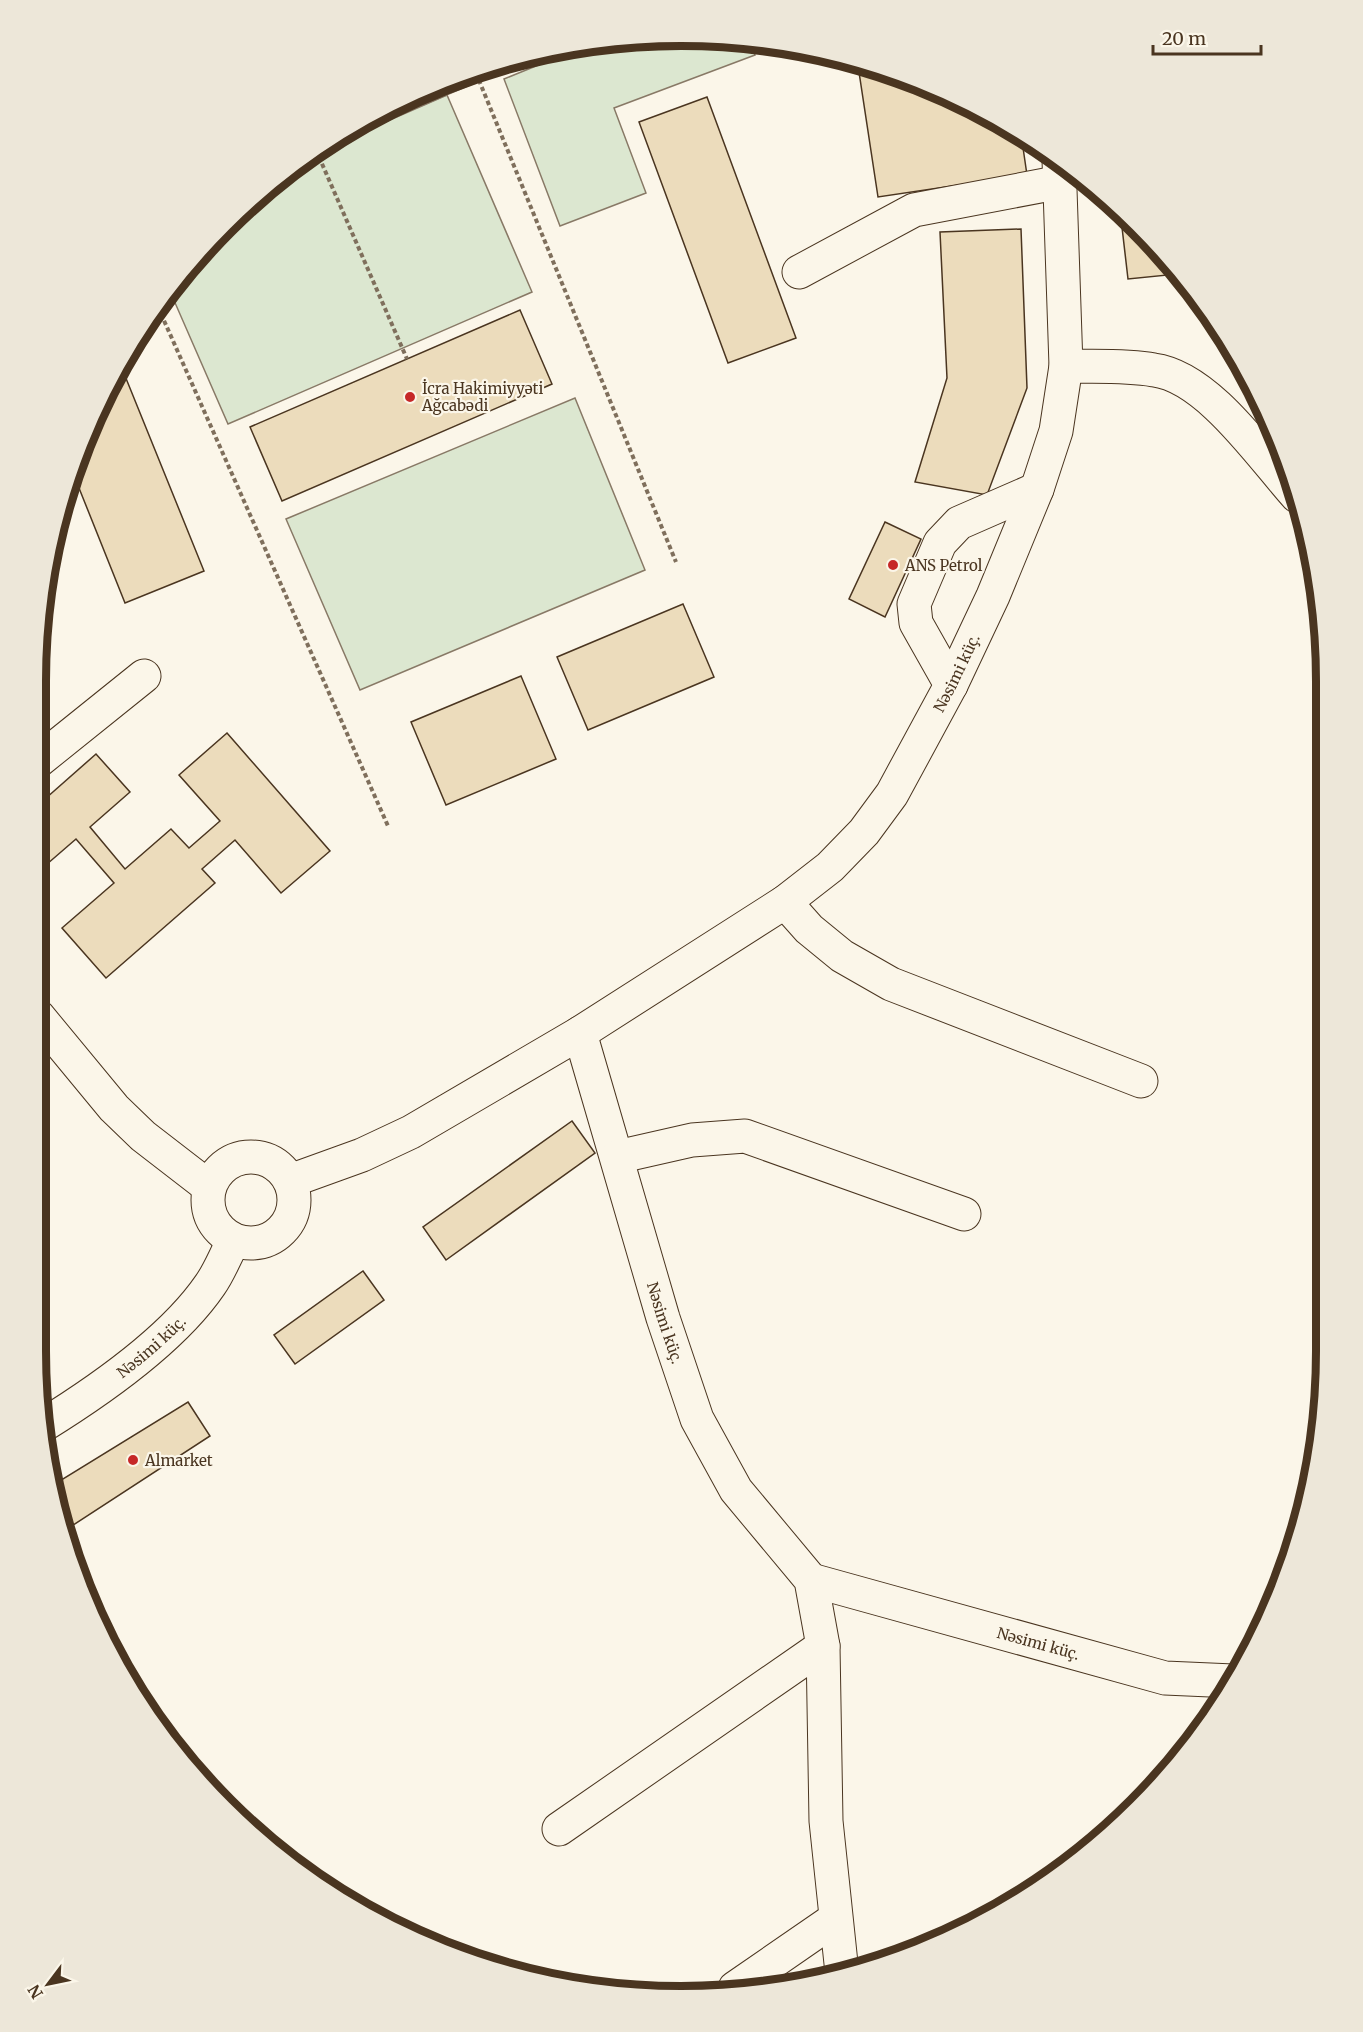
<svg xmlns="http://www.w3.org/2000/svg" width="1363" height="2032" font-family="Merriweather,serif">
<style>
.green{fill:#dce7d0;stroke:#887966;stroke-width:1.5}
.parking{fill:#ede7d9;stroke:#887966;stroke-width:1.5}
.building{fill:#ecdcbc;stroke:#4a3520;stroke-width:1.5}
.lines{fill:none;stroke-linecap:round;stroke-linejoin:round}
.minor-casing{stroke:#4a3520;stroke-width:35}
.major-casing{stroke:#4a3520;stroke-width:35}
.path{stroke:#7f6f5c;stroke-width:4;stroke-dasharray:4.5 3;stroke-linecap:butt}
.minor{stroke:#fbf6e9;stroke-width:33}
.major{stroke:#fbf6e9;stroke-width:33}
.poi-dot{fill:#c62828;stroke:#fbf6e9;stroke-width:2}
.labels{text-anchor:middle;dominant-baseline:central;stroke-width:4.5;stroke-linejoin:round;paint-order:stroke}
.poi-label{font-size:15px;fill:#4a3520;stroke:#fbf6e9;text-anchor:start}
.street-label{font-size:15px;fill:#4a3520;stroke:#fbf6e9}
.rim{fill:none;stroke:#4a3520;stroke-width:8}
</style>
<rect width="100%" height="100%" fill="#fbf6e9"/>
<path class="green" d="M 681,36 L 751,43 L 755,55 L 614,108 L 646,193 L 560,226 L 504,79 L 585,46 Z
M 447,95 L 532,292 L 228,424 L 169,289 L 225,225 L 312,154 Z
M 575,398 L 645,570 L 360,690 L 286,519 Z"/>
<path class="parking" d="M 558,48 L 316,150 L 434,85 Z"/>
<path class="building" d="M 876,69 L 928,85 L 1021,134 L 1027,175 L 878,197 L 859,72 Z
M 707,97 L 796,338 L 728,363 L 639,122 Z
M 1120,210 L 1138,225 L 1178,274 L 1128,279 Z
M 1021,229 L 1027,388 L 987,495 L 915,482 L 947,378 L 940,232 Z
M 520,310 L 552,384 L 282,501 L 250,427 Z
M 121,366 L 204,571 L 125,603 L 75,478 L 103,396 Z
M 885,522 L 921,539 L 885,617 L 849,599 Z
M 683,604 L 714,677 L 588,730 L 557,657 Z
M 521,676 L 556,759 L 446,805 L 411,722 Z
M 227,733 L 330,851 L 281,893 L 235,840 L 202,869 L 215,883 L 106,978 L 62,928 L 114,883 L 76,839 L 39,871 L 37,806 L 96,754 L 130,792 L 90,827 L 125,869 L 171,829 L 189,848 L 220,821 L 179,775 Z
M 572,1121 L 595,1153 L 446,1260 L 423,1227 Z
M 363,1271 L 384,1300 L 295,1364 L 274,1335 Z
M 188,1402 L 210,1436 L 64,1531 L 53,1485 Z"/>
<g class="lines">
<defs>
<g id="minor">
<path d="M 799,272 L 914,210 L 1061,182"/>
<path d="M 1066,366 C 1095,367 1125,365 1154,370 C 1208,377 1261,456 1297,496"/>
<path d="M 951,685 L 916,623 L 914,604 L 940,543 L 959,523 L 1037,489"/>
<path d="M 37,762 L 144,676"/>
<path d="M 785,902 L 809,929 L 842,956 L 891,984 L 1141,1081"/>
<path id="s1" d="M 580,1033 L 663,1318 L 697,1419 L 736,1490 L 811,1580 L 823,1646 L 826,1821 L 842,1973"/>
<path d="M 617,1157 L 692,1140 L 745,1136 L 964,1214"/>
<path id="s2" d="M 42,1426 C 97,1392 173,1339 210,1285 C 220,1271 226,1254 234,1240"/>
<path id="s3" d="M 811,1580 L 1165,1678 L 1233,1681"/>
<path d="M 559,1829 L 823,1646"/>
<path d="M 735,1988 L 835,1919"/>
</g>
<g id="major">
<path d="M 38,1016 L 114,1108 L 143,1136 L 209,1187"/>
<circle cx="251" cy="1200" r="43"/>
<path id="s4" d="M 290,1181 L 362,1155 L 411,1132 L 580,1033 L 785,902 L 830,867 L 864,832 L 892,794 L 951,685 L 993,596 L 1037,489 L 1056,431 L 1066,366 L 1059,160"/>
</g>
</defs>
<use href="#minor" class="minor-casing"/>
<use href="#major" class="major-casing"/>
<path class="path" d="M 476,73 L 676,562
M 316,150 L 407,359
M 158,307 L 388,826"/>
<use href="#minor" class="minor"/>
<use href="#major" class="major"/>
</g>
<g class="poi-dot">
<circle cx="410" cy="397" r="6"/>
<circle cx="893" cy="565" r="6"/>
<circle cx="133" cy="1460" r="6"/>
</g>
<g class="labels">
<g class="poi-label">
<text x="422" y="388">İcra Hakimiyyəti<tspan x="422" dy="17">Ağcabədi</tspan></text>
<text x="905" y="565">ANS Petrol</text>
<text x="145" y="1460">Almarket</text>
</g>
<g class="street-label">
<text stroke="none"><textPath href="#s4" startOffset="860">Nəsimi küç.</textPath></text>
<text stroke="none"><textPath href="#s1" startOffset="302">Nəsimi küç.</textPath></text>
<text stroke="none"><textPath href="#s2" startOffset="135">Nəsimi küç.</textPath></text>
<text stroke="none"><textPath href="#s3" startOffset="236">Nəsimi küç.</textPath></text>
</g>
</g>
<path d="M0 0H1363V2032H0ZM681 46H681A635 635 0 0 1 1316 681V1351A635 635 0 0 1 681 1986H681A635 635 0 0 1 46 1351V681A635 635 0 0 1 681 46Z" fill="#ede7d9" fill-rule="evenodd"/>
<path class="rim" d="M681 46H681A635 635 0 0 1 1316 681V1351A635 635 0 0 1 681 1986H681A635 635 0 0 1 46 1351V681A635 635 0 0 1 681 46Z"/>
<g transform="translate(48 1984) rotate(238)" stroke="#fbf6e9" stroke-width="4.5" paint-order="stroke">
<path d="M0-4.5L10 22L0 15L-10 22Z" fill="#4a3520"/>
<text y="-9" font-size="16" font-weight="bold" text-anchor="middle" fill="#4a3520">N</text>
</g>
<path d="M1153 45v9h108v-9" fill="none" stroke="#4a3520" stroke-width="3"/>
<text x="1162" y="45" font-size="18" fill="#4a3520" stroke="#fbf6e9" stroke-width="4.5" paint-order="stroke">20 m</text>
</svg>
